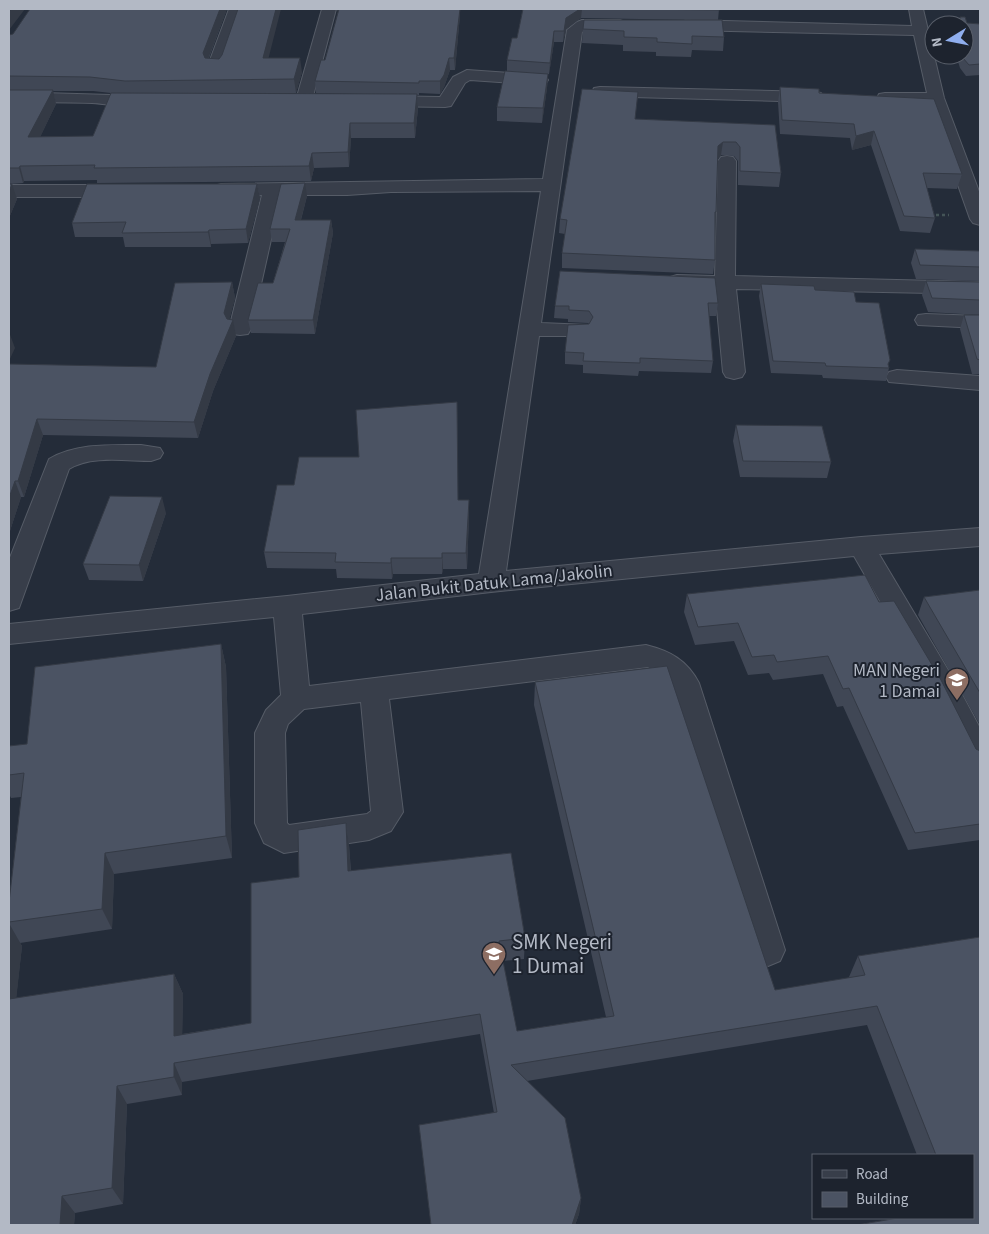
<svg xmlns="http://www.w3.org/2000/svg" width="989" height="1234" font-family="'Source Sans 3',sans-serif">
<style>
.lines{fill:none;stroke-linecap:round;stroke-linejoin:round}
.minor-casing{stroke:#565c67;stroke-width:2}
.path{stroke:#445457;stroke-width:2.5;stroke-dasharray:3 3;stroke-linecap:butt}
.minor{fill:#383e4a;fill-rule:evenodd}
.wall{fill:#404755;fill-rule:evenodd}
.shaded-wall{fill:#343a45}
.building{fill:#4b5363;stroke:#343a45}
.labels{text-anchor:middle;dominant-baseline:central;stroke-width:4;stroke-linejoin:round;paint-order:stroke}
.street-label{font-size:18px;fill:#b3b9c5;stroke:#1d232e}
.poi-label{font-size:18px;fill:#b3b9c5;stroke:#1d232e;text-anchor:end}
.near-poi-label{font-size:21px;fill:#b3b9c5;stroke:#1d232e;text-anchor:start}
</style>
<rect width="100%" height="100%" fill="#242c39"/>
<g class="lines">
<defs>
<path id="minor" d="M 229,9 L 243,9 L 223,68 L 221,71 L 209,71 L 207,68 Z
M 322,9 L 336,9 L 312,100 L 310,104 L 298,104 L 296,100 Z
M 909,9 L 923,9 L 944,98 L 980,194 L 980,225 L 973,223 L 970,219 L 929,103 L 885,103 L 879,102 L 877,98 L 879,94 L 885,93 L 927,93 L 914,35 L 686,30 L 681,28 L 678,25 L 681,22 L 686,20 L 912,26 Z
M 582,20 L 620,20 L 625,22 L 628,25 L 625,28 L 620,30 L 586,30 L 582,32 L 541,323 L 588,325 L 591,330 L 588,335 L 580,336 L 539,336 L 506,571 L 861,537 L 980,528 L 980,546 L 879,554 L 957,685 L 980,728 L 980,769 L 969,766 L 935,697 L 854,556 L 491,592 L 302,614 L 309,686 L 646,645 C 670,651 687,660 699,683 L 785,950 L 780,961 L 768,966 L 756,961 L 751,950 L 672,686 L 662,676 L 648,667 L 389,699 L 403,812 L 391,831 L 369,840 L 284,853 L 264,843 L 255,823 L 255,733 L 266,710 L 281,695 L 274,617 L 9,644 L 9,624 L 287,596 L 479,574 L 541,191 L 391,192 L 347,195 L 281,195 L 251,329 L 248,334 L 240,335 L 232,334 L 229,329 L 262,195 L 221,196 L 214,194 L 212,190 L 214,186 L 221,184 L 543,179 L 567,30 L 577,22 ZM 361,702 L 371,811 L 367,814 L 289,825 L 287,823 L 285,733 L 288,724 L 304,709 Z
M 467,70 L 540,75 L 546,77 L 548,80 L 546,83 L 540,85 L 470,80 L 465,83 L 451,106 L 445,107 L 381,106 L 375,105 L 373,101 L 375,97 L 381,96 L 440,97 L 453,77 Z
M 600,87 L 815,92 L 821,93 L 823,97 L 821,101 L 815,102 L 594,96 L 592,92 L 594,88 Z
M 9,92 L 145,96 L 151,97 L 153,101 L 151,105 C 131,110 112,104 92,103 C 64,102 37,102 9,102 Z
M 727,156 L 733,157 L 736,161 L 735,276 L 980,282 L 980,294 L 736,289 L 745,372 L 742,377 L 734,379 L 726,377 L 723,372 L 715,288 L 670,285 L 667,281 L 670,277 L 677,275 L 715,276 L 718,161 L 721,157 Z
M 9,185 L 123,185 L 130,187 L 132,191 L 130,195 L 123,197 L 9,197 Z
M 926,314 L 980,316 L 980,328 L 918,325 L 915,320 L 918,315 Z
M 897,370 L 980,376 L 980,390 L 889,382 L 886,377 L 889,372 Z
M 141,445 L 160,448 L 163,453 L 160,458 L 151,461 C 126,461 91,455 69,469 L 19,608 L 9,611 L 9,560 L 49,459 C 76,443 110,445 141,445 Z"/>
</defs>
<use href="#minor" class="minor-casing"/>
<path class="path" d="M 930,215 L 949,215"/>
<use href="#minor" class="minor"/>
</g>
<path class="wall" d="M 227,9 L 209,58 L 219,59 L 268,58 L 302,72 L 296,93 L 263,94 L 362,94 L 316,93 L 315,81 L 325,60 L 338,12 L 337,9 L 460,9 L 460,15 L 455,70 L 450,70 L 444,87 L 440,94 L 419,93 L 419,95 L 417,95 L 418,108 L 415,138 L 351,138 L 349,167 L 314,168 L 311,181 L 97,183 L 97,180 L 24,181 L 23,183 L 10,184 L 17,199 L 9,218 L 9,35 ZM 53,91 L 93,91 L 111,93 L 93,136 L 40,137 L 56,104 Z
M 523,9 L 719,9 L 718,20 L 724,37 L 723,51 L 692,50 L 691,57 L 656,56 L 656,52 L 623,51 L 623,45 L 582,43 L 583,29 L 696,20 L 581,18 L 566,29 L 563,42 L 554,42 L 549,74 L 548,74 L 547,88 L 542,123 L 497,121 L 497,107 L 507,71 L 507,60 L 517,38 Z
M 960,17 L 967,23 L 980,24 L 980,75 L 966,76 L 960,68 L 956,55 L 964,55 L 964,25 L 957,25 Z
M 780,87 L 819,93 L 962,174 L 957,189 L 927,188 L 935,218 L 930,233 L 900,231 L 871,145 L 852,150 L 850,138 L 780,134 L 778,102 Z
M 635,119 L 775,125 L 781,173 L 779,187 L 738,185 L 738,161 L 734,156 L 721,155 L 718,158 L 716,212 L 715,224 L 715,260 L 713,274 L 562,268 L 562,253 L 565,234 L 559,233 L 560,219 Z
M 257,184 L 260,198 L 248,243 L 211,244 L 211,247 L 125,247 L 123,237 L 75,237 L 72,223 Z
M 307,196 L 301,220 L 331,220 L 333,233 L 315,334 L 251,333 L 248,320 L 273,283 L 285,242 L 272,242 L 270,229 Z
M 915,249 L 980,251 L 980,281 L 916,279 L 911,263 Z
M 560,271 L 718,303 L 716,316 L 709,316 L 713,361 L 711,373 L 639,371 L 638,376 L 583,373 L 583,365 L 565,364 L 565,352 L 589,324 L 588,323 L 568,322 L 568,319 L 554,318 L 555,306 Z
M 926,281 L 980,282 L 980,315 L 928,312 L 922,295 Z
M 232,282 L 235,298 L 229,320 L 236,336 L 213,391 L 198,438 L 43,435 L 24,497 L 21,497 L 9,534 L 9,364 L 156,367 Z
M 761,284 L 815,290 L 856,302 L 889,366 L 889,368 L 886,381 L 823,378 L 822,375 L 771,373 L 759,296 Z
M 964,315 L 980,315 L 980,374 L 972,374 L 960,329 Z
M 736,425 L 831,462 L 827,478 L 740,477 L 733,441 Z
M 294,485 L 458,500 L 469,500 L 469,516 L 467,569 L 443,569 L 442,574 L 393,574 L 392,579 L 337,578 L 336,569 L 267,568 L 264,552 Z
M 166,513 L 143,581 L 89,580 L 83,564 Z
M 980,590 L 980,725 L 918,615 L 924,597 Z
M 687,594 L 879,602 L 976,749 L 980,751 L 980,840 L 908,850 L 843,706 L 837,707 L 823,674 L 773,680 L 769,673 L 748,675 L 734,641 L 695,645 L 684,612 Z
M 221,644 L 226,667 L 232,858 L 114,874 L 112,929 L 20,943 L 22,946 L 16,998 L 174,974 L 183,994 L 182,1034 L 251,1023 L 251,883 L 299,877 L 298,830 L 346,823 L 349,845 L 351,871 L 511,853 L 525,938 L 524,959 L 503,961 L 517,1031 L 606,1017 L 534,705 L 535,682 L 667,666 L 775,990 L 849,978 L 849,977 L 858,956 L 980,937 L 980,1225 L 857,1225 L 898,1218 L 973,1218 L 973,1155 L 917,1155 L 867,1025 L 527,1081 L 565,1118 L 581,1198 L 579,1214 L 575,1225 L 431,1225 L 419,1125 L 494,1113 L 480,1034 L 182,1082 L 182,1095 L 127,1104 L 123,1204 L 75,1213 L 74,1225 L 9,1225 L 9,902 L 21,797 L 11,798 L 9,794 L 9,746 L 27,744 L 35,667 Z"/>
<path class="shaded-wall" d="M 11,9 L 25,9 L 9,30 L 9,12 Z
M 220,9 L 227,9 L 205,67 L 203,53 Z
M 276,9 L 281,9 L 265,72 L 263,58 Z
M 460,9 L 460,15 L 455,70 L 454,58 Z
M 580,9 L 582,9 L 581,18 L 566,29 L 563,42 L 564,31 L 566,18 Z
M 554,31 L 554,42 L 549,74 L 550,63 Z
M 300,58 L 302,72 L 296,93 L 294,79 Z
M 449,58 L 450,70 L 444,87 L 440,94 L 440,81 Z
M 548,74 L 547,88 L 542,123 L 543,108 Z
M 53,90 L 56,104 L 33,152 L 28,137 Z
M 417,94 L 418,108 L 415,138 L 414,123 Z
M 350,123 L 351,138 L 349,167 L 348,152 Z
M 874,131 L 871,145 L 852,150 L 856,136 Z
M 723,142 L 721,155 L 716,160 L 718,146 Z
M 312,153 L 314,168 L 311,181 L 309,166 Z
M 20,166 L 24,181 L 23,183 L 19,168 Z
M 305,183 L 307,196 L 297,234 L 295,220 Z
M 12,184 L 17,199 L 9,218 L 9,192 Z
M 257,184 L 260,198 L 248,243 L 246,229 Z
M 331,220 L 333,233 L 315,334 L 313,320 Z
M 209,230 L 211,244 L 211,247 L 208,232 Z
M 232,282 L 235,298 L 227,329 L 224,313 Z
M 233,320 L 236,336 L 213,391 L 198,438 L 194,422 L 210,374 Z
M 9,332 L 15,348 L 9,361 Z
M 37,419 L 43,435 L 24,497 L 18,481 Z
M 15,481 L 21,497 L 9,534 L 9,498 Z
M 162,497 L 166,513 L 143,581 L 139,565 Z
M 469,500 L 469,516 L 467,569 L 466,553 Z
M 442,553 L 443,569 L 442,574 Z
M 391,558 L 393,574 L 392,579 L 391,563 Z
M 221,644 L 226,667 L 232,858 L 226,836 Z
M 346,823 L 349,845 L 352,893 L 348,871 Z
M 105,853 L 114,874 L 112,929 L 102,909 Z
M 10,925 L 22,946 L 14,1020 L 9,1011 L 9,935 Z
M 174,974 L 183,994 L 182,1055 L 174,1036 Z
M 174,1063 L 182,1082 L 182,1095 L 174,1077 Z
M 117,1086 L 127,1104 L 123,1204 L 112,1188 Z
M 62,1196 L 75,1213 L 74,1225 L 60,1225 Z
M 581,1198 L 579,1214 L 575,1225 L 572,1225 Z"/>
<path class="building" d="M 30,9 L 220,9 L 203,53 L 205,58 L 219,59 L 222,55 L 238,9 L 276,9 L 263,58 L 300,58 L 294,79 L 125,81 L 90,77 L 9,76 L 9,35 L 13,34 Z
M 339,9 L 460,9 L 454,58 L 449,58 L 444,75 L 440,81 L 419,81 L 419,83 L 315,81 L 321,60 L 325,60 Z
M 523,9 L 580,9 L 566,18 L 564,31 L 554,31 L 550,63 L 507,60 L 512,38 L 517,38 Z
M 635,9 L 719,9 L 720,10 Z
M 960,17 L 965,17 L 967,23 L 980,24 L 980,64 L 969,65 L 963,58 L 962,55 L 964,55 L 964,25 L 963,25 Z
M 584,20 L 722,20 L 724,37 L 692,36 L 692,44 L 657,42 L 657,38 L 624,37 L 624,31 L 583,29 Z
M 505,71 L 548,74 L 543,108 L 497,107 Z
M 780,87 L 819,89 L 819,93 L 934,99 L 962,174 L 923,173 L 935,218 L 904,216 L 874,131 L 856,136 L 854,124 L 782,120 Z
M 582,89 L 638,92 L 635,119 L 775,125 L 781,173 L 740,171 L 740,147 L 736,142 L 723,142 L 718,146 L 716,212 L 715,212 L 715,260 L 562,253 L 567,220 L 560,219 Z
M 9,90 L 53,90 L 28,137 L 93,136 L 111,93 L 417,94 L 414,123 L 350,123 L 348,152 L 312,153 L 309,166 L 94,168 L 95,165 L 20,166 L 19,168 L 9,168 Z
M 305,183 L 295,220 L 331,220 L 313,320 L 248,320 L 258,283 L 273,283 L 290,229 L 270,229 L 281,184 Z
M 9,184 L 12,184 L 9,192 Z
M 87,184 L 257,184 L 246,229 L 209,230 L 208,232 L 122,233 L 126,222 L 72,223 Z
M 915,249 L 980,251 L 980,267 L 920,265 Z
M 560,271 L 715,278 L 718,303 L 708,303 L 713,361 L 640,358 L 640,363 L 583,361 L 584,353 L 565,352 L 568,325 L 589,324 L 593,317 L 589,311 L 569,310 L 569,306 L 555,306 Z
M 926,281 L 980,282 L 980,300 L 932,298 Z
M 232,282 L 224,313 L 227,319 L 233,320 L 210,374 L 194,422 L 37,419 L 18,481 L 15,481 L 9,498 L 9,364 L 156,367 L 175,283 Z
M 761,284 L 814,286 L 815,290 L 854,292 L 856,302 L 879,303 L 890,360 L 888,364 L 889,368 L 826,366 L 825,363 L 773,361 Z
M 964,315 L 980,315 L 980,360 L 977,359 Z
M 457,402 L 458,500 L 469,500 L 466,553 L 442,553 L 442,558 L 391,558 L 391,563 L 335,562 L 336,553 L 264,552 L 277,485 L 294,485 L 299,457 L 359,457 L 356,410 Z
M 736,425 L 822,426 L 831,462 L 743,461 Z
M 110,496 L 162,497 L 139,565 L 83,564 Z
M 865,575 L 879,602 L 894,601 L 941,680 L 976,749 L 980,751 L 980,824 L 915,833 L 849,688 L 843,689 L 828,656 L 777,662 L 774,655 L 752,657 L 738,623 L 698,627 L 687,594 Z
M 980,590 L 980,693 L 924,597 Z
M 221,644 L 226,836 L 105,853 L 102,909 L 9,922 L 9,902 L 24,773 L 9,775 L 9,746 L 27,744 L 35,667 Z
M 667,666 L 775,990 L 865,975 L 858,956 L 980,937 L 980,1225 L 857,1225 L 898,1218 L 973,1218 L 973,1155 L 936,1155 L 877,1006 L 511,1065 L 565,1118 L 581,1198 L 572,1225 L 431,1225 L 419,1125 L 497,1112 L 480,1014 L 174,1063 L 174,1077 L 117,1086 L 112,1188 L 62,1196 L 60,1225 L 9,1225 L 9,999 L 174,974 L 174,1036 L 251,1023 L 251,883 L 299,877 L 298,830 L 346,823 L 348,871 L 511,853 L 525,938 L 499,941 L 517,1031 L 614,1016 L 535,682 Z"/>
<defs>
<symbol id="school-pin" viewBox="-11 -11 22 30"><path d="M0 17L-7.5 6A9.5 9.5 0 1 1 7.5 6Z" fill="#8d6e63" stroke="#1d232e"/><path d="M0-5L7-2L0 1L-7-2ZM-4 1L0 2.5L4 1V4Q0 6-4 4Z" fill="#fff"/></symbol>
</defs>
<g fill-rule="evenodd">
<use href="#school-pin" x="943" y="666" width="28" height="38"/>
<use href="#school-pin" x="480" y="940" width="28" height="38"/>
</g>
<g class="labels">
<g class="street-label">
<text transform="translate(494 583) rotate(-6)">Jalan Bukit Datuk Lama/Jakolin</text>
</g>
<g class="poi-label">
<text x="940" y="670">MAN Negeri<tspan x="940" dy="21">1 Damai</tspan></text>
</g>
<g class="near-poi-label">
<text x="512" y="942">SMK Negeri<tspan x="512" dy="24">1 Dumai</tspan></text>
</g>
</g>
<rect width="989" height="1234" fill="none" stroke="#b3b9c5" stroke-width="20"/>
<rect x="812" y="1154" width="162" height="65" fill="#1d232e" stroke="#595f6a"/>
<rect x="822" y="1170" width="25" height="8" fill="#383e4a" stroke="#595f6a"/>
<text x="856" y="1179" font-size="15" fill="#b3b9c5">Road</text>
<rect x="822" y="1192" width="25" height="15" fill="#4b5363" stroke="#595f6a"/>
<text x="856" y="1204" font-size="15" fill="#b3b9c5">Building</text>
<g transform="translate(949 40) rotate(260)"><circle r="24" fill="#1d232e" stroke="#595f6a"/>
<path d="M0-4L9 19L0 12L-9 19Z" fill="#8faeee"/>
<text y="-8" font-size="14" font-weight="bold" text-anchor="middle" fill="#b3b9c5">N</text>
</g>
</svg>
